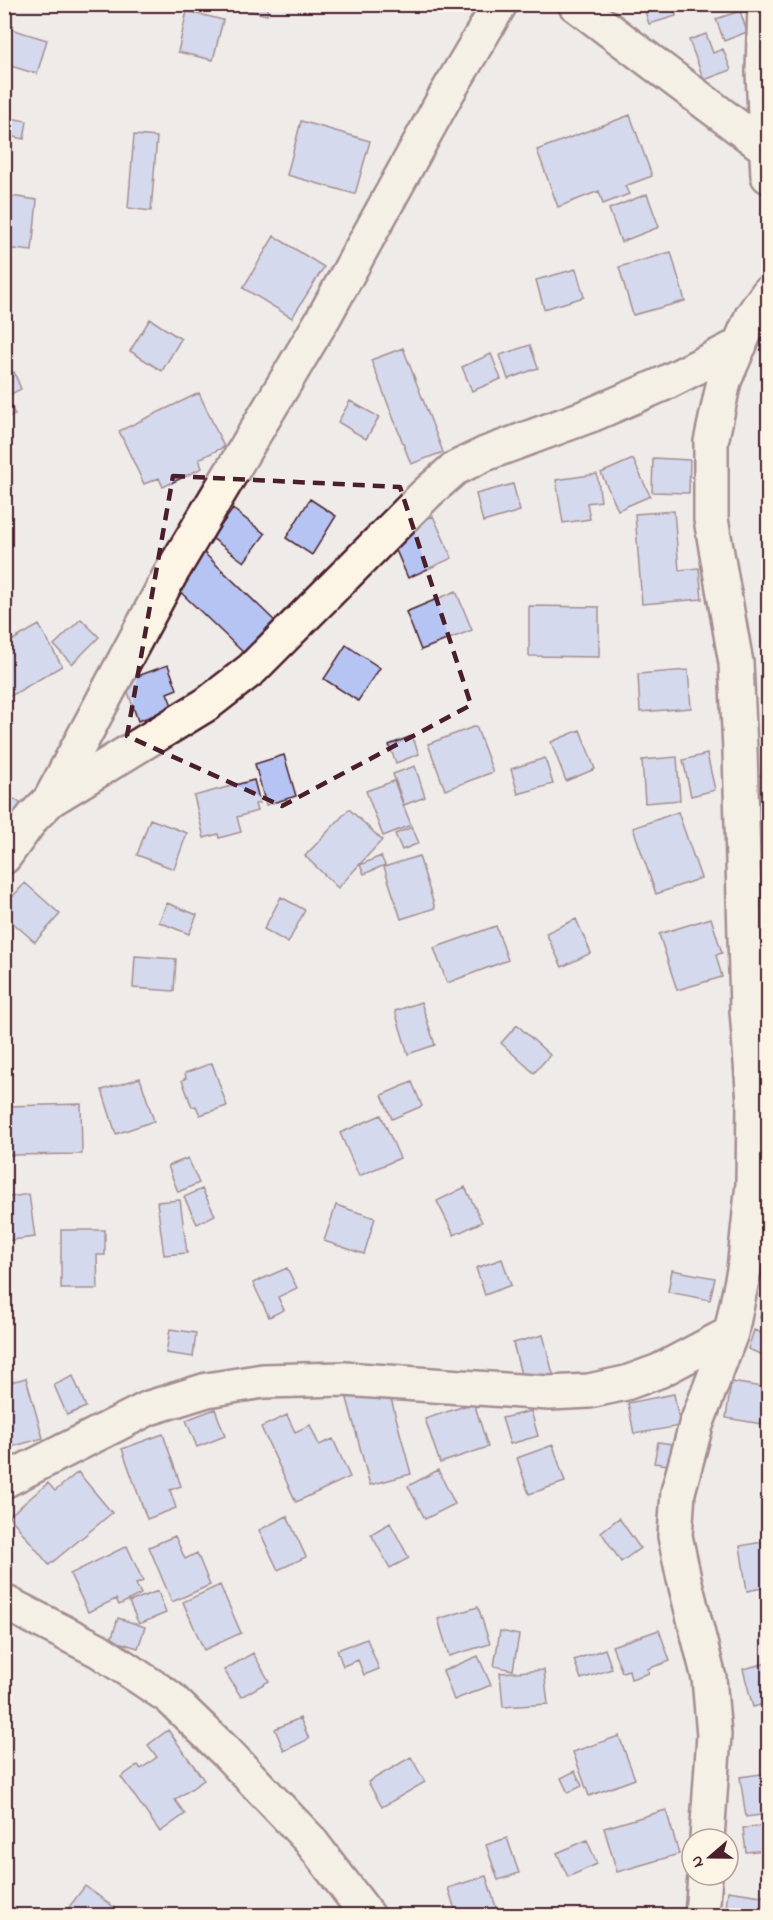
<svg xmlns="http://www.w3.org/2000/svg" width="773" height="1920" font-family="'Indie Flower',sans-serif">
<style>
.building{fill:#b6c4f4;stroke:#4a1f2b;stroke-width:1.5}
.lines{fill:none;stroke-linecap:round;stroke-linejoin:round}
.minor-casing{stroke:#4a1f2b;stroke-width:38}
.minor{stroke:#fcf5e5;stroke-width:33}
.marked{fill:none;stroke:#4a1f2b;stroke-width:4.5;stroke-dasharray:12 8;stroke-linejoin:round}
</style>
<rect width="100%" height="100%" fill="#eeebe8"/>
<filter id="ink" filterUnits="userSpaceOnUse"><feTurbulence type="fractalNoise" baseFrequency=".0167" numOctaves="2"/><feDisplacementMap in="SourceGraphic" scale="12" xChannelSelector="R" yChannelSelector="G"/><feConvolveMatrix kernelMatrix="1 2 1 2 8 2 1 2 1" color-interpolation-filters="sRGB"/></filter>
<g filter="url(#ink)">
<path class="building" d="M 239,4 L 269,4 L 267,15 L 239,8 Z
M 643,4 L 673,4 L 676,16 L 649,24 Z
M 187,11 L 223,20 L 213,60 L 178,52 Z
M 740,11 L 747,32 L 724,41 L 716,19 Z
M 4,27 L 47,40 L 37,74 L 4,64 Z
M 706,34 L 713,53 L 723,49 L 731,70 L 704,80 L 689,40 Z
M 630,115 L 652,176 L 625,186 L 629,194 L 603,204 L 599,191 L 558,207 L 537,150 Z
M 4,117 L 27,121 L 24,139 L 4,135 Z
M 301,121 L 370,141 L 355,194 L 287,175 Z
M 134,135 L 157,137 L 151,211 L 128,208 Z
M 647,194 L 659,227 L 621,242 L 609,209 Z
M 4,195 L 37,200 L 32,251 L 4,248 Z
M 274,236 L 324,267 L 292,318 L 243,288 Z
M 671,252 L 685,301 L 633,315 L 619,267 Z
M 576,269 L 584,297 L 544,309 L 536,280 Z
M 150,319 L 181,339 L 162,371 L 130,351 Z
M 530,345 L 538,368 L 508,379 L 500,355 Z
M 403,348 L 443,452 L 411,464 L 371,360 Z
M 491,354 L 501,379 L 472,391 L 462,367 Z
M 14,372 L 21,389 L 7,396 L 15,415 L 4,419 L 4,376 Z
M 199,393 L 224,447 L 199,459 L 202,468 L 163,487 L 159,478 L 144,484 L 119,431 Z
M 350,401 L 379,417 L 366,439 L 338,422 Z
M 653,458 L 690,460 L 689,493 L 652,492 Z
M 633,459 L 650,496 L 618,510 L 601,473 Z
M 597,474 L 601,501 L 587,503 L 590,519 L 563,523 L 556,480 Z
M 513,484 L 520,511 L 483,522 L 476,494 Z
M 310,499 L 336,516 L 312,555 L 286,538 Z
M 233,509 L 265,534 L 244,562 L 212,538 Z
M 674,511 L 679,570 L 699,568 L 702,599 L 642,604 L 635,514 Z
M 433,516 L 452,558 L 408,578 L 390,536 Z
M 201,550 L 279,625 L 248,657 L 170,582 Z
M 456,591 L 472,630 L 421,650 L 406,612 Z
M 529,606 L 599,607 L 599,657 L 529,656 Z
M 81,619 L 99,637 L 72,664 L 54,645 Z
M 39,625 L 62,666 L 4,700 L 4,645 Z
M 346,645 L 380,668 L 358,701 L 324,679 Z
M 168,665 L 177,689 L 167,693 L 173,708 L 138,721 L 124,681 Z
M 688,670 L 691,708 L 640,712 L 638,674 Z
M 476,726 L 493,772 L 445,790 L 428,744 Z
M 580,730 L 595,769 L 566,781 L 551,742 Z
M 412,736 L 419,754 L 396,763 L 389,745 Z
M 707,754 L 715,790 L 691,796 L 683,760 Z
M 284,755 L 296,796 L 266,805 L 255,764 Z
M 677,757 L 680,800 L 645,803 L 642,760 Z
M 545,758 L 553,784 L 518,794 L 511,769 Z
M 415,766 L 425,797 L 404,805 L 393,774 Z
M 768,774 L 768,804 L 759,806 L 755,776 Z
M 254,780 L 260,803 L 255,804 L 257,811 L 237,817 L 241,832 L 219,838 L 218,834 L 204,838 L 194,796 Z
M 394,781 L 411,825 L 383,836 L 366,791 Z
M 9,796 L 30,809 L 4,837 L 4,804 Z
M 349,809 L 382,840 L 338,888 L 305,856 Z
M 768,809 L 768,849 L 760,851 L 754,811 Z
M 678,812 L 701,878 L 656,894 L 633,828 Z
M 150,819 L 187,833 L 174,869 L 137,855 Z
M 412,827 L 419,843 L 402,850 L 395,834 Z
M 381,856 L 385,865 L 364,874 L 360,865 Z
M 419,856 L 435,908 L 401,919 L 384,867 Z
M 25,883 L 60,914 L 35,942 L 4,915 L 4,906 Z
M 281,897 L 305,910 L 288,943 L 264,929 Z
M 167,903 L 197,915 L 189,934 L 159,922 Z
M 711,918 L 722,953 L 716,955 L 722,977 L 677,990 L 659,934 Z
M 576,919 L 591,953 L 562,967 L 546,933 Z
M 496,926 L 508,960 L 447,983 L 434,948 Z
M 135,956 L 176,959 L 174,991 L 133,988 Z
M 421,1002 L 435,1045 L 408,1054 L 395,1011 Z
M 517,1025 L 550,1055 L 534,1073 L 501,1043 Z
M 212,1063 L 227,1106 L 200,1115 L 196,1106 L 192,1107 L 182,1080 L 186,1078 L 185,1073 Z
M 140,1078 L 154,1121 L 116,1134 L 102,1090 Z
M 412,1082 L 422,1106 L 392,1119 L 382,1095 Z
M 81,1104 L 82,1154 L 9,1155 L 8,1106 Z
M 381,1115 L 400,1158 L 359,1176 L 340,1133 Z
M 188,1158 L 199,1183 L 178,1192 L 168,1166 Z
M 465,1187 L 482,1222 L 454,1235 L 437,1201 Z
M 202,1189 L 215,1215 L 197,1224 L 184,1197 Z
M 29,1194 L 35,1237 L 4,1241 L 4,1198 Z
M 180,1200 L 187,1253 L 164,1255 L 157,1202 Z
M 336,1205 L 375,1218 L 364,1254 L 324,1241 Z
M 61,1230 L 105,1230 L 105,1255 L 97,1255 L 98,1289 L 61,1289 Z
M 502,1259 L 511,1285 L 485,1295 L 476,1268 Z
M 287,1268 L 297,1288 L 278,1297 L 284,1310 L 269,1317 L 253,1283 Z
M 672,1270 L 715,1278 L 710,1300 L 668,1292 Z
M 768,1287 L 768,1320 L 760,1318 Z
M 170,1329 L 196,1333 L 193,1357 L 166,1353 Z
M 754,1330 L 768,1336 L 768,1357 L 748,1349 Z
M 543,1335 L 554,1378 L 524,1386 L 513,1343 Z
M 73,1376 L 86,1407 L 67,1415 L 54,1385 Z
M 26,1378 L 43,1438 L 4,1449 L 4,1384 Z
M 386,1380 L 411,1474 L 370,1485 L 345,1391 Z
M 731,1382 L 768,1388 L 768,1425 L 726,1418 Z
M 674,1394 L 680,1426 L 634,1434 L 628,1403 Z
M 474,1403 L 488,1447 L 440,1463 L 425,1419 Z
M 215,1409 L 225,1436 L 197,1447 L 186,1420 Z
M 531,1411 L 538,1436 L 510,1444 L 502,1418 Z
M 287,1415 L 295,1432 L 310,1425 L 319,1445 L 333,1439 L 350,1477 L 296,1502 L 261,1427 Z
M 163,1434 L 181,1486 L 170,1490 L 176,1508 L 147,1519 L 122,1449 Z
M 658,1442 L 679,1445 L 676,1466 L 654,1463 Z
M 553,1445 L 565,1482 L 529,1494 L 517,1458 Z
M 438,1470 L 455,1504 L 425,1519 L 408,1486 Z
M 78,1472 L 112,1513 L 49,1565 L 9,1516 L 48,1483 L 55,1491 Z
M 287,1516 L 306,1557 L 278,1570 L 259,1530 Z
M 619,1518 L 640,1548 L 621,1562 L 601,1532 Z
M 390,1523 L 409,1558 L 390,1568 L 371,1534 Z
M 175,1536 L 185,1559 L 197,1553 L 210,1585 L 172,1602 L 149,1547 Z
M 768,1541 L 768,1587 L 747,1591 L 740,1546 Z
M 127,1546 L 143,1581 L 136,1584 L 141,1594 L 119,1605 L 116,1599 L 88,1612 L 70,1574 Z
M 220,1585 L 241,1633 L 204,1650 L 183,1602 Z
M 158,1591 L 166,1613 L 139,1624 L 129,1602 Z
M 478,1607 L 490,1644 L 449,1656 L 438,1619 Z
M 118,1618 L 145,1627 L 138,1648 L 111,1640 Z
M 659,1630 L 670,1661 L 647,1669 L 649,1673 L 631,1679 L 629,1670 L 622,1672 L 612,1646 Z
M 500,1631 L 519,1635 L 513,1670 L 494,1666 Z
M 367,1639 L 379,1669 L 364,1675 L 358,1660 L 343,1666 L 337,1650 Z
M 605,1649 L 612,1669 L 581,1679 L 574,1660 Z
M 253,1653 L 269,1681 L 241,1697 L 224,1670 Z
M 478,1656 L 491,1685 L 454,1700 L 443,1671 Z
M 767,1663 L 768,1703 L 753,1707 L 743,1669 Z
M 544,1670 L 548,1704 L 503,1707 L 500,1673 Z
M 300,1718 L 309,1739 L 284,1751 L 275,1729 Z
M 168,1730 L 204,1780 L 175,1800 L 185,1814 L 160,1832 L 121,1777 L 138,1765 L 141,1769 L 157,1757 L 148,1745 Z
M 619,1736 L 635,1779 L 589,1796 L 573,1752 Z
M 411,1757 L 425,1782 L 382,1807 L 368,1782 Z
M 575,1771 L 582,1786 L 568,1793 L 561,1778 Z
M 768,1773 L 768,1814 L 746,1817 L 740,1777 Z
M 666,1810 L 679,1854 L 617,1872 L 604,1828 Z
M 768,1826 L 768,1850 L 746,1852 L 743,1828 Z
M 507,1838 L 519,1873 L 498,1880 L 486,1845 Z
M 587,1840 L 597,1864 L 568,1877 L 557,1853 Z
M 486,1876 L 496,1907 L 471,1916 L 457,1916 L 448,1888 Z
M 85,1886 L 115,1908 L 109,1916 L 81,1916 L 69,1907 Z
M 728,1891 L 768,1897 L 768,1916 L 725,1916 Z"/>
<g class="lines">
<defs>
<path id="minor" d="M 575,4 L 767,149
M 765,4 L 763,72 L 768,176
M 50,800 L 170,575 L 324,317 L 446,95 L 500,4
M 4,857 L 33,817 L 50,800 L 207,704 L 252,669 L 427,493 L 454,469 L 485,454 L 591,415 L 663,384 L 740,345
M 4,1481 L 149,1408 L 207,1390 L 263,1381 L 344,1379 L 549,1393 L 589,1391 L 626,1383 L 659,1371 L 731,1333
M 4,1602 L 98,1650 L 169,1697 L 227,1753 L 309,1839 L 368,1916
M 707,1839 L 714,1735 L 709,1678 L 684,1579 L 675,1536 L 678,1492 L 696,1425 L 731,1333 L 744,1270 L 753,1184 L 754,1102 L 747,1010 L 740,750 L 736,663 L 711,519 L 711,442 L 724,381 L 752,316 L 768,293
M 702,1916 L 705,1875"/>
</defs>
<use href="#minor" class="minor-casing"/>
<use href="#minor" class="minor"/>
</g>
</g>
<path d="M0 0H773V1920H0ZM 173,476 L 400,487 L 471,705 L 282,806 L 127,736 Z" fill="#eeebe8" fill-opacity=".55" fill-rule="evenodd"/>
<path class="marked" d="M 173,476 L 400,487 L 471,705 L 282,806 L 127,736 Z"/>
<rect width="773" height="1920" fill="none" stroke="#fcf5e5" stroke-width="24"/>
<rect x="12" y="12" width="749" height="1896" fill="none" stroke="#4a1f2b" stroke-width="2" filter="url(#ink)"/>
<g transform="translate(710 1857) rotate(250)"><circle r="28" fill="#fcf5e5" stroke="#b59f9b" stroke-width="1.5"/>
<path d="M0-4.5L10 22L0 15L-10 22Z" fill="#4a1f2b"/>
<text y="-9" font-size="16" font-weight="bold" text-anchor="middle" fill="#4a1f2b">N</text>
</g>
</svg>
